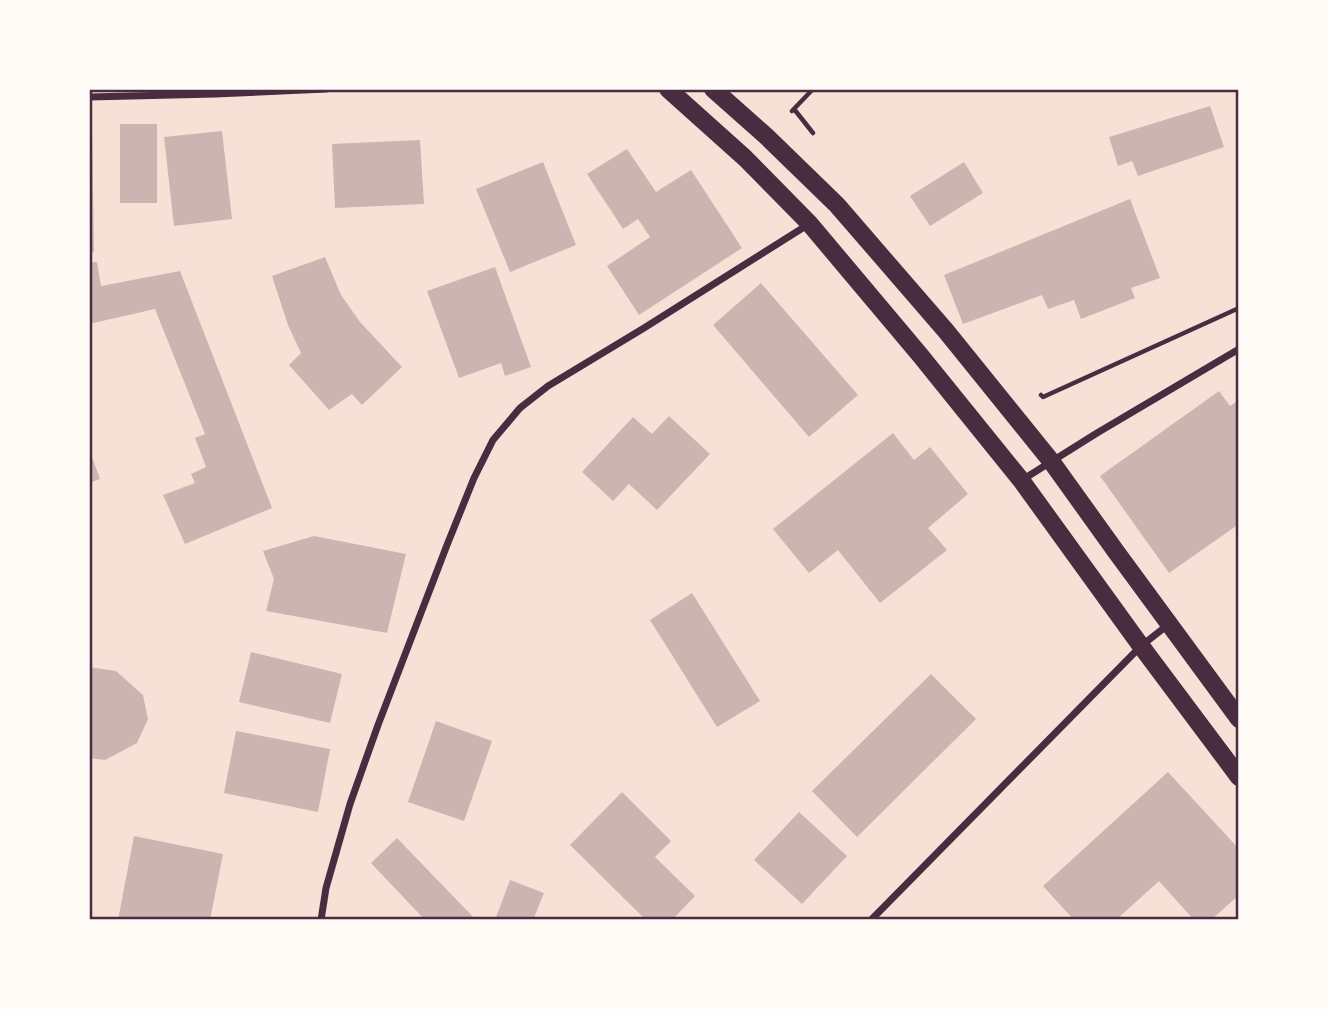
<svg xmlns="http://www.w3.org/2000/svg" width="1328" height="1009" font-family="Overpass,sans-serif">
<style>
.building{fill:#ccb4b1}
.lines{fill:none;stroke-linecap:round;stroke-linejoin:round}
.path{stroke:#4a2c40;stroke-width:4.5}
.minor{stroke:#4a2c40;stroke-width:7}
.primary{stroke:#4a2c40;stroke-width:18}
.neatline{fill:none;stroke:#4a2c40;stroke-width:2.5}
</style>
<rect width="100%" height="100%" fill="#f7e1d7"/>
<path class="building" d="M 1210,106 L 1224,147 L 1138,176 L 1132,161 L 1118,166 L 1109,137 Z
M 120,124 L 157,124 L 157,203 L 120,203 Z
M 89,130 L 92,130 L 94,252 L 89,252 Z
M 222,131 L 232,219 L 174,226 L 164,137 Z
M 420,140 L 424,204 L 335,208 L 332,144 Z
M 627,149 L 656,192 L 691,170 L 742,248 L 639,315 L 607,266 L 650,237 L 638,219 L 623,229 L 587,174 Z
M 543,162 L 576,245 L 510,272 L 476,189 Z
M 964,162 L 983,193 L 930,226 L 910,196 Z
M 1130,199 L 1160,278 L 1131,288 L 1135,298 L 1081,319 L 1074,300 L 1048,309 L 1042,295 L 963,324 L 944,275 Z
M 325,257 L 341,295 L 360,322 L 402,367 L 362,405 L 352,394 L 329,410 L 289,365 L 301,353 L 288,325 L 272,276 Z
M 97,262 L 101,286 L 180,271 L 272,508 L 185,544 L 163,495 L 195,483 L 191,474 L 206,467 L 195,438 L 205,434 L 155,309 L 89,324 L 89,263 Z
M 495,267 L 531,367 L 505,376 L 501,363 L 459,378 L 427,291 Z
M 761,283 L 858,395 L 809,437 L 713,325 Z
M 1219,391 L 1230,406 L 1239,400 L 1239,524 L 1169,573 L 1100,476 Z
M 669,416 L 710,454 L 657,510 L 629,484 L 613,501 L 582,472 L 633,417 L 652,434 Z
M 893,433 L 914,460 L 930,447 L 968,494 L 928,528 L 947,550 L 880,603 L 838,550 L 809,573 L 773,529 Z
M 89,449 L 100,479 L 89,483 Z
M 314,536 L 406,554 L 387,633 L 266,611 L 274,579 L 263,551 Z
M 692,593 L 760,701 L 717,727 L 650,620 Z
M 251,652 L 342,674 L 330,723 L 239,702 Z
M 89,667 L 116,671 L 143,695 L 148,719 L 137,743 L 105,760 L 89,758 Z
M 931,674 L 976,719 L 857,837 L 812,791 Z
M 436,721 L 492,741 L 464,821 L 408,802 Z
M 236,731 L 330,749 L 318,812 L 224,793 Z
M 1168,772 L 1239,849 L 1239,895 L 1211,920 L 1194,920 L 1159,881 L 1116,920 L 1074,920 L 1043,886 Z
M 622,792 L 671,841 L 655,857 L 695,896 L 672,920 L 646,920 L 570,845 Z
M 799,812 L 847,856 L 802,904 L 754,860 Z
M 134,836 L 223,854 L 210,920 L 118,920 Z
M 397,838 L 476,920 L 425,920 L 371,863 Z
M 510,880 L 544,893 L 533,920 L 495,920 Z"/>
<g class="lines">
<path class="path" d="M 794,109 L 813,133
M 792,111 L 813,89
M 1041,395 L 1043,397 L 1239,308"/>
<path class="minor" d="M 89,97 L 215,94 L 326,89
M 1022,480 L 1097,433 L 1239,349
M 321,920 L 326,888 L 350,804 L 378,725 L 447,545 L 474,478 L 493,440 L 520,408 L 548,386 L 644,328 L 809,224
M 871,920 L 1141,646 L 1169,624"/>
<path class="primary" d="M 668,89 L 745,158 L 809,223 L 920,355 L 1021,480 L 1141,646 L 1239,777
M 713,89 L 766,136 L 837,205 L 946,331 L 1051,461 L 1117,553 L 1239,719"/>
</g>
<rect width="1328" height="1009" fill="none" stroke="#fffaf5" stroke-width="182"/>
<rect x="91" y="91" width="1146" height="827" class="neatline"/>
</svg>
